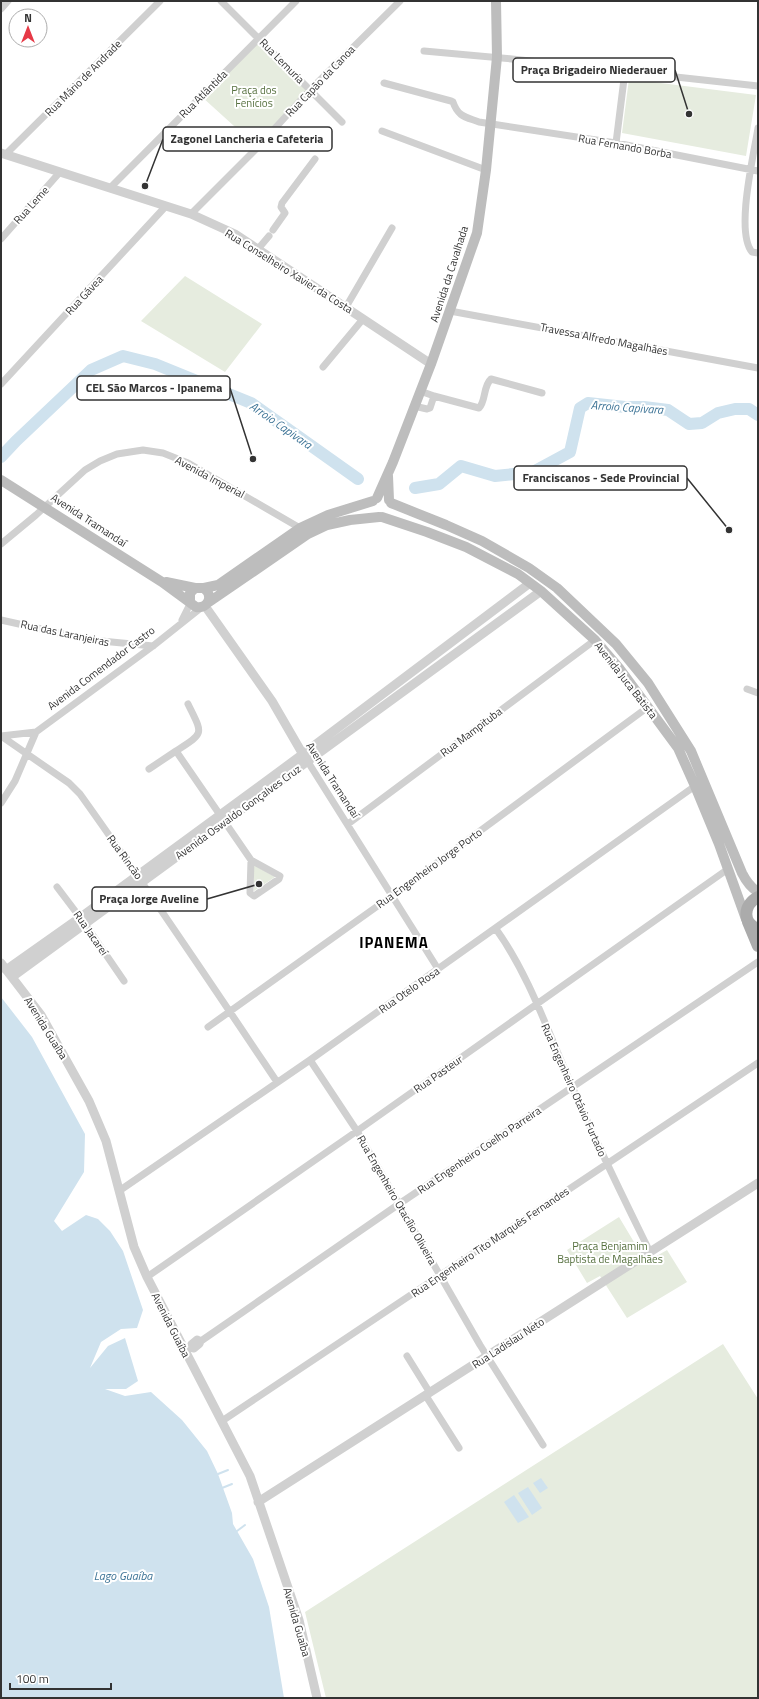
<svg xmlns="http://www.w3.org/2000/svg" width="759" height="1699" font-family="'Titillium Web',sans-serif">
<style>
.green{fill:#e6ecdf}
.water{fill:#cfe2ee}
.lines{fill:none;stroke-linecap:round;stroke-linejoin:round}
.stream{stroke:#cfe2ee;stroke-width:2}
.river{stroke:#cfe2ee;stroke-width:12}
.minor{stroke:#d0d0d0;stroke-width:7}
.tertiary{stroke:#d0d0d0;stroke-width:9}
.secondary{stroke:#bdbdbd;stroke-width:10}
.primary{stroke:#ababab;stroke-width:12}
.labels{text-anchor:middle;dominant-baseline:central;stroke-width:4;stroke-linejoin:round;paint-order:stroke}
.street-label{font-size:11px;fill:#333;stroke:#fff}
.park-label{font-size:11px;fill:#56703f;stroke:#fff}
.water-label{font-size:12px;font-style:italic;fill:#3f7597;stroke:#fff}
.district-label{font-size:15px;font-weight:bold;letter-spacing:1px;fill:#000;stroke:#fff}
.leader{fill:none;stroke:#333;stroke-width:1.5}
.callout-dot{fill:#333;stroke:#fff;stroke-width:1.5}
.callout{fill:#fff;stroke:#333;stroke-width:1.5}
.callout-label{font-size:12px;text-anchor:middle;font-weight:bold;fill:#333}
</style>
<rect width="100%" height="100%" fill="#fff"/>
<path class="green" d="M 259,42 L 307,90 L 255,145 L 202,97 Z
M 629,79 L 756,95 L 746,156 L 622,133 Z
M 185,276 L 262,324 L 225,372 L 141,321 Z
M 254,865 L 275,877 L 254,891 Z
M 619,1217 L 646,1262 L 667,1250 L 687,1282 L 627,1318 L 600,1276 L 587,1283 L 567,1250 Z
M 723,1344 L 758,1399 L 758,1698 L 326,1698 L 305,1612 Z"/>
<path class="water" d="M 1,997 L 32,1037 L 85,1134 L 84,1172 L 54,1221 L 62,1231 L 86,1215 L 98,1219 L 110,1231 L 123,1251 L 143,1310 L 137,1328 L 121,1329 L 101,1342 L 90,1368 L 108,1346 L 125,1338 L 138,1381 L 126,1389 L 105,1389 L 125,1396 L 151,1392 L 182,1420 L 207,1451 L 218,1474 L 232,1513 L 233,1524 L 253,1559 L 269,1607 L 284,1698 L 1,1698 Z
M 541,1478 L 548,1488 L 540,1493 L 533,1483 Z
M 528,1487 L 542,1508 L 532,1515 L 518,1493 Z
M 514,1495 L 529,1517 L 518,1523 L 504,1502 Z"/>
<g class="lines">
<path class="stream" d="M 218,1474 L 228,1470
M 222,1488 L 232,1484
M 237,1531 L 245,1525"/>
<path class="river" d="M 1,457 L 16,441 L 91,370 L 123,356 L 155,364 L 251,403 L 358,479
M 415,488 L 439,484 L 461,466 L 495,476 L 533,472 L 570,452 L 580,408 L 588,403 L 625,407 L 644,407 L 668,410 L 689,424 L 702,423 L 718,413 L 735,409 L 749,409 L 758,415"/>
<path class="minor" d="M 221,1 L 342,122
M 1,9 L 8,1
M 424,51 L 512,59 L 758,86
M 384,83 L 451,101 L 453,102 C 458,117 466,117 479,122 L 616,143 L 758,171
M 758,128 C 754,154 735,232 752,252 L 758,253
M 382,131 L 486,170
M 616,143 L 625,71
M 6,154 L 160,1
M 110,188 L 296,1
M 191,214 L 256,149 L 310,90 L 400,1
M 273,230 L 285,213 L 281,207 L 282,203 L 315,159
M 1,239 L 60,172
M 258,249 L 269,236
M 346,307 L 392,228
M 450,311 L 758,368
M 323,367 L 363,319
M 1,384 L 166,206
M 434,396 L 479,408 C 486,401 483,386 491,379 L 542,393
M 414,406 L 427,409 L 430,408 L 434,396 L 420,391
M 1,544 L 36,515 L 85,470 L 100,461 L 117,454 L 143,450 L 163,453 L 188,463 L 300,528
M 1,620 L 91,640 L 153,646
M 182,620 L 191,602
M 747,689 L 758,693
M 188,704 C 203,735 205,732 176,751 L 251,860 L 280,876 L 279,879 L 254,896 L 250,893 L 251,860
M 1,736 L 69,783 L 80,794 C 148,889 212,985 277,1082
M 1,736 L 36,732
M 308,762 L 438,969
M 149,769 L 176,751
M 1,803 L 15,781 L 36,732 L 153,646 L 202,607
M 348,824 L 595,640
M 57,887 L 85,924 L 124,981
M 496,929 C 529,975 548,1032 571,1084 C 595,1141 623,1197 650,1252
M 208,1027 L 400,890 L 648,707
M 310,1060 L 357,1131 L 480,1345 L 543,1445
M 119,1191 L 310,1060 L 695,786
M 147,1277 L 357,1131 L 728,869
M 190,1348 L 191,1344 L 197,1339 L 201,1341
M 185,1351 L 190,1348 L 194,1349 L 200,1344 L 201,1341 L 399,1204 L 758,962
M 407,1356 L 430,1393
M 426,1396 L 459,1448
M 222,1421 L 758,1063"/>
<path class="tertiary" d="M 1,153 L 191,214 L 235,234 L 431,364
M 205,606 L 272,701 L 305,758
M 1,963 L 41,1015 L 89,1101 L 106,1141 L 134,1247 L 147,1277 L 250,1476 L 299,1620 L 317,1698
M 6,970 L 81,917 L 303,754 L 530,583
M 12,977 L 541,591
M 258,1502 L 758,1183"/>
<path class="secondary" d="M 388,476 L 389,500
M 1,480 L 162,582 L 196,607 C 208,609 214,596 204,588 L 195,588 L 190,593 L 190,601
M 377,498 L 393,462 L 431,364 L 477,233 L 486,170 L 497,57 L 496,1
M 391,503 L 446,525 L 482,541 L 529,568 L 557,588 L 616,644 L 648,683 L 691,751 L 742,873 C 746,881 750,887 758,892
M 382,517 L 427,532 L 466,547 L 518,574 L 541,591 L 595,640 L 619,668 L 678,748 L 695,786 L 719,844 L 746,919
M 166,582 L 195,588
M 204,588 L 218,585 L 300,528 L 328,515 L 373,501
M 209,602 L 308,534 L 327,525 L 350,520 L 379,517"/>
<path class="primary" d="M 758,897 C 744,904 741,923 758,929
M 748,922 L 758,946"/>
</g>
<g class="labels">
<g class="street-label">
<text transform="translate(282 61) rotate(45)">Rua Lemuria</text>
<text transform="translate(83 78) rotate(-45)">Rua Mário de Andrade</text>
<text transform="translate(320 81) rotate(-46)">Rua Capão da Canoa</text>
<text transform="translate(203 94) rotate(-45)">Rua Atlântida</text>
<text transform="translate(625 146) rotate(10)">Rua Fernando Borba</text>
<text transform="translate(31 205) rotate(-48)">Rua Leme</text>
<text transform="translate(289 271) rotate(32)">Rua Conselheiro Xavier da Costa</text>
<text transform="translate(449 274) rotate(-72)">Avenida da Cavalhada</text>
<text transform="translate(84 295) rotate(-47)">Rua Gávea</text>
<text transform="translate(604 339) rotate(11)">Travessa Alfredo Magalhães</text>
<text transform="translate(210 477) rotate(28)">Avenida Imperial</text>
<text transform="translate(89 520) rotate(33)">Avenida Tramandaí</text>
<text transform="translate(65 633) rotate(12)">Rua das Laranjeiras</text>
<text transform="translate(101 668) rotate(-37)">Avenida Comendador Castro</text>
<text transform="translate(626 680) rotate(52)">Avenida Juca Batista</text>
<text transform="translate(471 732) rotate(-37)">Rua Mampituba</text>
<text transform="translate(333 780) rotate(57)">Avenida Tramandaí</text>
<text transform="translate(238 812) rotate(-36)">Avenida Oswaldo Gonçalves Cruz</text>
<text transform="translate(125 857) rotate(54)">Rua Rincão</text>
<text transform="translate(429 868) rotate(-36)">Rua Engenheiro Jorge Porto</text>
<text transform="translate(91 933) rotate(55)">Rua Jacareí</text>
<text transform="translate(409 990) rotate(-35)">Rua Otelo Rosa</text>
<text transform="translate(46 1028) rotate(58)">Avenida Guaíba</text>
<text transform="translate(438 1074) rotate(-35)">Rua Pasteur</text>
<text transform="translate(574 1090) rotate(66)">Rua Engenheiro Otávio Furtado</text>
<text transform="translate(479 1150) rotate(-34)">Rua Engenheiro Coelho Parreira</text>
<text transform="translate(397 1200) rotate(60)">Rua Engenheiro Otacílio Oliveira</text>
<text transform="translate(490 1242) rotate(-34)">Rua Engenheiro Tito Marquês Fernandes</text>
<text transform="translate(171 1325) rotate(63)">Avenida Guaíba</text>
<text transform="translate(508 1343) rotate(-33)">Rua Ladislau Neto</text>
<text transform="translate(297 1622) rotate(74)">Avenida Guaíba</text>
</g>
<g class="park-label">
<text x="254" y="90">Praça dos<tspan x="254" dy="13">Fenícios</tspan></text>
<text x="610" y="1246">Praça Benjamim<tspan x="610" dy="13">Baptista de Magalhães</tspan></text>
</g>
<g class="water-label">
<text transform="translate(627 407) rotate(4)">Arroio Capivara</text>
<text transform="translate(281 425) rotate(35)">Arroio Capivara</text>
<text x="123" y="1575">Lago Guaíba</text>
</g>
<g class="district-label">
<text x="394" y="942">IPANEMA</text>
</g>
</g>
<path class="leader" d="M689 114L675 70M145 186L163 139M253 459L230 388M729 530L687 478M259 884L207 899"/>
<g class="callout-dot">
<circle cx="689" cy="114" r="4"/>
<circle cx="145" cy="186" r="4"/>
<circle cx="253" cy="459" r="4"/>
<circle cx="729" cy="530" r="4"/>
<circle cx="259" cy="884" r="4"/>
</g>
<g class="callout">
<rect x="513" y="58" width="162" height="24" rx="4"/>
<rect x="163" y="127" width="169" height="24" rx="4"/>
<rect x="77" y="376" width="153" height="24" rx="4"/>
<rect x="514" y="466" width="173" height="24" rx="4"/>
<rect x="92" y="887" width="115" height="24" rx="4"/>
</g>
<g class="callout-label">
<text x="594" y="74">Praça Brigadeiro Niederauer</text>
<text x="247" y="143">Zagonel Lancheria e Cafeteria</text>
<text x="154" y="392">CEL São Marcos - Ipanema</text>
<text x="601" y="482">Franciscanos - Sede Provincial</text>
<text x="149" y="903">Praça Jorge Aveline</text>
</g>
<rect width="759" height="1699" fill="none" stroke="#333333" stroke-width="4"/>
<g transform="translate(28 28)"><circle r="19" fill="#ffffff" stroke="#adadad"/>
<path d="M0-3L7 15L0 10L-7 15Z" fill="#e63946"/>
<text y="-6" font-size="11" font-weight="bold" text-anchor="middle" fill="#333333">N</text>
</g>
<path d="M10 1683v6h101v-6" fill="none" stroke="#333333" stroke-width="2"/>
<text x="16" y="1683" font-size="12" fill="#333333" stroke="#ffffff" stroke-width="3" paint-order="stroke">100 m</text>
</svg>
